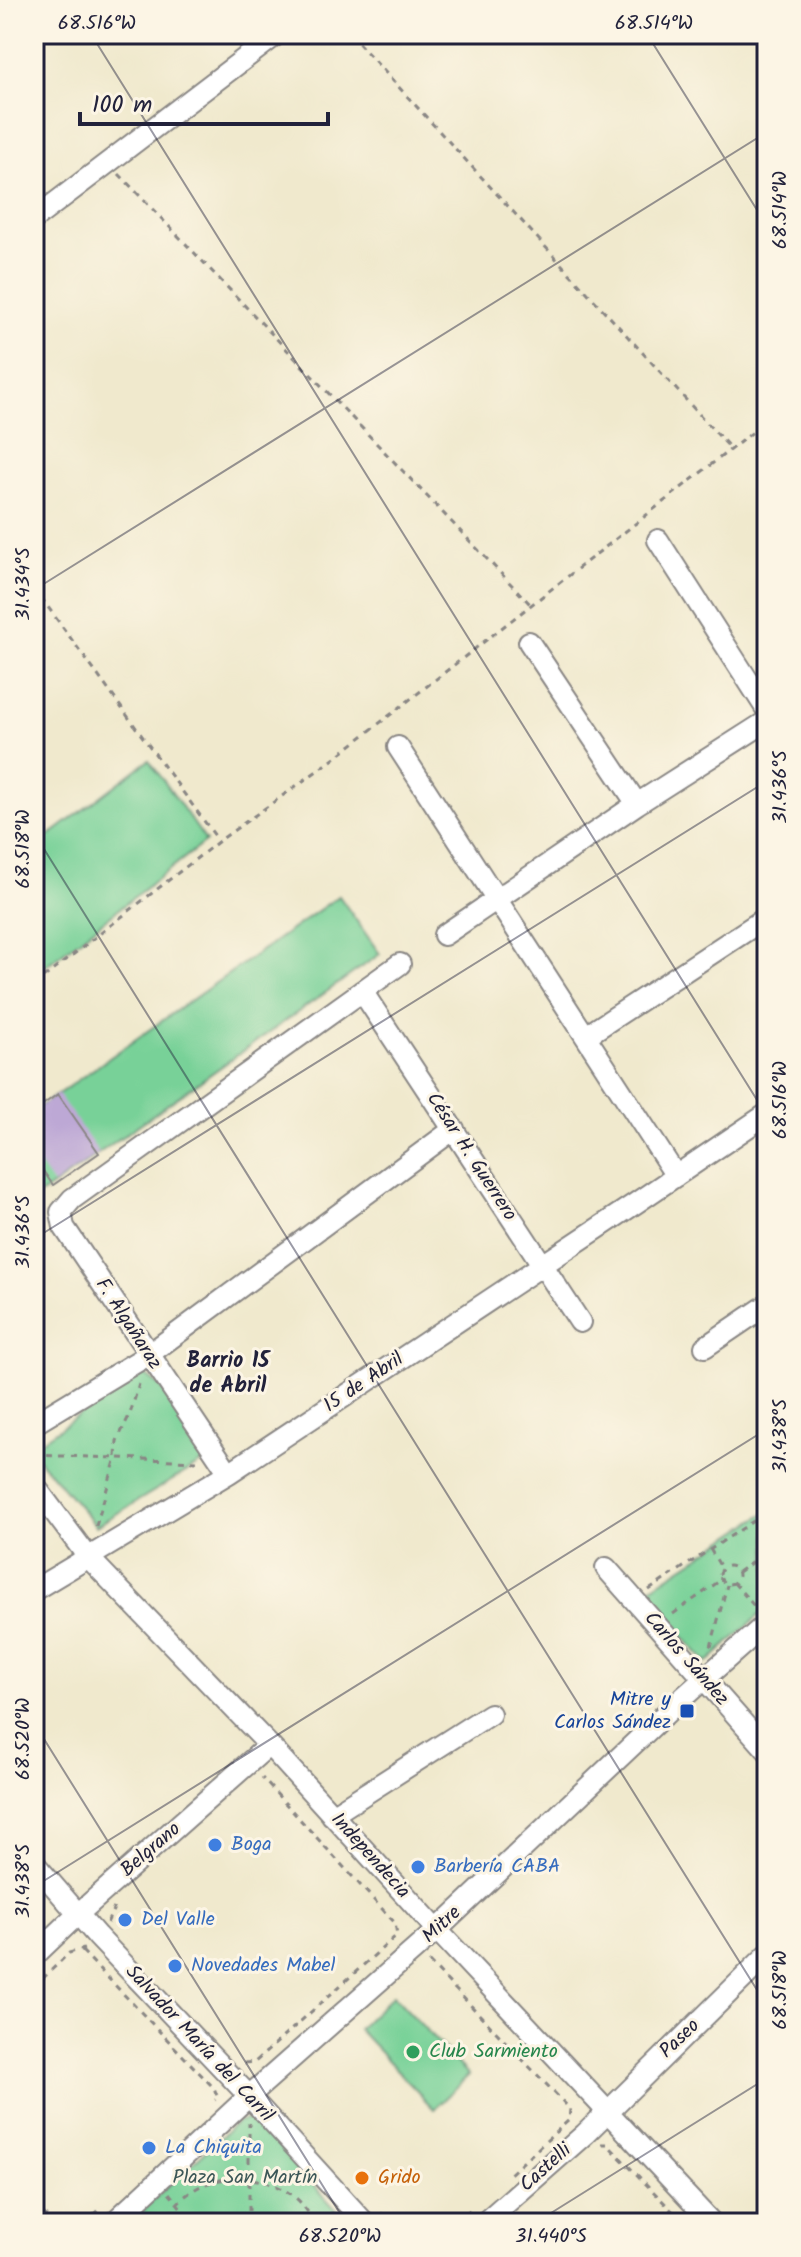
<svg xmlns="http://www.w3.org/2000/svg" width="801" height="2257" font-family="Kalam,sans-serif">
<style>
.green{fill:#78d198;stroke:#4d7a6a;stroke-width:2}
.building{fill:#bda8d5}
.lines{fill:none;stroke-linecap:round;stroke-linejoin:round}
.minor-casing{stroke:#898684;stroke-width:24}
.path{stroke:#898684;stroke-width:3;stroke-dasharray:6 6;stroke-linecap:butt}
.minor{stroke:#fff;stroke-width:20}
.ticks{fill:none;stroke:#22223b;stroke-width:2;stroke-opacity:0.45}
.transit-dot{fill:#1a4fb4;stroke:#fcf5e5;stroke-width:3}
.shop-dot{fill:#3f7fe0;stroke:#fcf5e5;stroke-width:3}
.leisure-dot{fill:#2e9e5b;stroke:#fcf5e5;stroke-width:3}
.food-dot{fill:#e8710a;stroke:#fcf5e5;stroke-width:3}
.labels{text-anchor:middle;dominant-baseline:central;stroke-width:6;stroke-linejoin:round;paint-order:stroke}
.street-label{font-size:20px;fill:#22223b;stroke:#fcf5e5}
.transit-label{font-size:20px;fill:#164399;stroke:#fcf5e5;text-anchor:end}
.shop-label{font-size:20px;fill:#366cbe;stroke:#fcf5e5;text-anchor:start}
.leisure-label{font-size:20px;fill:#27864d;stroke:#fcf5e5;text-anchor:start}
.park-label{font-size:20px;fill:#3c5757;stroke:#fcf5e5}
.food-label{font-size:20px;fill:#c56008;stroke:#fcf5e5;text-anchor:start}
.neighbourhood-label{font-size:22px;font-weight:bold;fill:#22223b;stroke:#fcf5e5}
.neatline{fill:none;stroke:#22223b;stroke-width:3}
.ticks-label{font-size:20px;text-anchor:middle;fill:#22223b}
</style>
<rect width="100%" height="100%" fill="#fcf5e5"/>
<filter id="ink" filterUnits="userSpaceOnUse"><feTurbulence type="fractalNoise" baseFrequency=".0125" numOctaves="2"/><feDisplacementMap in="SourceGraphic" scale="16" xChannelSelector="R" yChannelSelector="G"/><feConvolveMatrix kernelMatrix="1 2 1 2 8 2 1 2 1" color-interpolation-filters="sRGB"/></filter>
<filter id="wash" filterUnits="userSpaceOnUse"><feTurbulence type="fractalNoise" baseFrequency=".006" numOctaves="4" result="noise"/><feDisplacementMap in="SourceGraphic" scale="32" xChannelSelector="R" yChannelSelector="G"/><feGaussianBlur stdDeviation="1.8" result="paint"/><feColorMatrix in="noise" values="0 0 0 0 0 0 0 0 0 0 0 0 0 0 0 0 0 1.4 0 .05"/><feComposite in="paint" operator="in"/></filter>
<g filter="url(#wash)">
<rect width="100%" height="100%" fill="#f0e9cd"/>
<path class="green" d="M 149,760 L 206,841 L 34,975 L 34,847 Z
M 339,896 L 380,954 L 34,1199 L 34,1111 Z
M 141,1372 L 161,1387 L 195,1441 L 204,1461 L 96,1526 L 34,1454 L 34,1446 Z
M 767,1512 L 767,1608 L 707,1663 L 643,1593 Z
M 393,1995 L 469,2075 L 434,2109 L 358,2029 Z
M 249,2119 L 257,2121 L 348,2223 L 128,2223 L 238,2121 Z"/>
<g id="blocks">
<path class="building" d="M 58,1094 L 99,1153 L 53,1185 L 34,1158 L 34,1111 Z"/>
</g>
</g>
<g filter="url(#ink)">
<use href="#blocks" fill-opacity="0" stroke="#898684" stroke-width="2"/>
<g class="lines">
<defs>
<path id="minor" d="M 34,219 L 277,34
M 658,540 L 767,710
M 529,642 L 637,804
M 398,747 L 676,1176
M 444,935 L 637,804 L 767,721
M 362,991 L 580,1322
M 586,1036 L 767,917
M 705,1347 L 767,1305
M 34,1424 L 148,1355 L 454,1129
M 229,1473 L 64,1227 L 61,1212 L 72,1199 L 400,964
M 34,1485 L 88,1557 L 269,1745 L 437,1930 L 712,2223
M 606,1568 L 767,1750
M 34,1590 L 229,1473 L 636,1203 L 767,1114
M 332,1815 L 490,1714
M 34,1863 L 97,1936 L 249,2096 L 365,2223
M 34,1956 L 78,1914 L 269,1745
M 113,2223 L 249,2096 L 437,1930 L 678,1702 L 767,1623
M 484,2223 L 585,2134 L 767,1955"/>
</defs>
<use href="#minor" class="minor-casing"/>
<path class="path" d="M 350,34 L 731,449
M 119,174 L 530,604
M 34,588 L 218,840
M 34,985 L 219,841 L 331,761 L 767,421
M 35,1455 L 199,1461
M 96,1526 L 116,1458 L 117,1441 L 130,1414 L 139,1384
M 710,1549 L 722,1569
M720 1575a9 9 0 1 1 18 0a9 9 0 1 1-18 0Z
M 738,1572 L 767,1552
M 734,1583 L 755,1607
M 649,1590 L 767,1512
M 673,1614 L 721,1580
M 711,1647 L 727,1585
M 107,1923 L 114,1908
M 82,1951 L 214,2088 L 218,2098 L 215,2100
M 429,1962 L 570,2109 L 569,2120 L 509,2175
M 34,1987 L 69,1953 L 84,1949
M 244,2063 L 255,2062 L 397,1935 L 395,1923 L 262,1778
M 601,2144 L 607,2144 L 684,2223
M 169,2193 L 193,2223
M 34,2204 L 53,2223
M 381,2213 L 390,2223
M 85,2223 L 99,2210
M 161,2223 C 171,2210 181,2197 197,2188 C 229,2171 275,2176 301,2203 C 306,2209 311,2217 316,2223
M 249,2223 L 249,2123
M 320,2223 L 333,2213
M 456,2223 L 471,2209"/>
<use href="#minor" class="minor"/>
</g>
</g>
<path class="ticks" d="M 91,34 L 767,1116M 647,34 L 767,226M 34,590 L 767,132M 34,833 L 767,2006M 34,1239 L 767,781M 34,1723 L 346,2223M 34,1887 L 767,1429M 535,2223 L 767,2078"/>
<rect class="transit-dot" x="679" y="1703" width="16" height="16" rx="4"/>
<g class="shop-dot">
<circle cx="215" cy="1845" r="8"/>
<circle cx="418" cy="1867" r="8"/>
<circle cx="125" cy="1920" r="8"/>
<circle cx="175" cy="1966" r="8"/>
<circle cx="149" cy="2148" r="8"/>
</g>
<circle class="leisure-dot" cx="413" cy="2052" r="8"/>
<circle class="food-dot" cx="362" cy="2178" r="8"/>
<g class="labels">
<g class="street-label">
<text transform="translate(471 1157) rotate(57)">César H. Guerrero</text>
<text transform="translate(128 1324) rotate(57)">F. Algañaraz</text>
<text transform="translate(364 1383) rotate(-34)">15 de Abril</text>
<text transform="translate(686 1659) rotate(49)">Carlos Sández</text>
<text transform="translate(151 1850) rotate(-41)">Belgrano</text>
<text transform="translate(370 1856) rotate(48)">Independecia</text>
<text transform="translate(442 1925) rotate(-43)">Mitre</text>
<text transform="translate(680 2039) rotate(-44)">Paseo</text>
<text transform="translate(199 2044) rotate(47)">Salvador María del Carril</text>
<text transform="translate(546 2168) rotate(-42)">Castelli</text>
</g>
<g class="transit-label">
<text x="671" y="1700">Mitre y<tspan x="671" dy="23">Carlos Sández</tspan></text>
</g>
<g class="shop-label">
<text x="231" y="1845">Boga</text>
<text x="434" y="1867">Barbería CABA</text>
<text x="141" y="1920">Del Valle</text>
<text x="191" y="1966">Novedades Mabel</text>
<text x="165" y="2148">La Chiquita</text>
</g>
<g class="leisure-label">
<text x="429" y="2052">Club Sarmiento</text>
</g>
<g class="park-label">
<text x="245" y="2178">Plaza San Martín</text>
</g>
<g class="food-label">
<text x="378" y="2178">Grido</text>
</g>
<g class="neighbourhood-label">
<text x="228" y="1361">Barrio 15<tspan x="228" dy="25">de Abril</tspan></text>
</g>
</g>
<rect width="801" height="2257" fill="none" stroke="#fcf5e5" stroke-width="88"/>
<path d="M80 112v12h248v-12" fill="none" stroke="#22223b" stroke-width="4"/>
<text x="92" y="112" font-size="24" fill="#22223b" stroke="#fcf5e5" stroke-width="6" paint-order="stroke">100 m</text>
<rect x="44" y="44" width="713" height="2169" class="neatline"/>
<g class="ticks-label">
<text x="97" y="29">68.516°W</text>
<text x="654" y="29">68.514°W</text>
<text transform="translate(779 210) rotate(-90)" y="7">68.514°W</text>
<text transform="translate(22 584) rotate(-90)" y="7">31.434°S</text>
<text transform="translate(779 787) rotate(-90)" y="7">31.436°S</text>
<text transform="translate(22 849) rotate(-90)" y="7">68.518°W</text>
<text transform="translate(779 1100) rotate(-90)" y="7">68.516°W</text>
<text transform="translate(22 1232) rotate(-90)" y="7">31.436°S</text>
<text transform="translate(779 1436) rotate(-90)" y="7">31.438°S</text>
<text transform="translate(22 1739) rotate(-90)" y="7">68.520°W</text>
<text transform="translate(22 1881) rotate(-90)" y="7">31.438°S</text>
<text transform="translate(779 1990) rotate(-90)" y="7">68.518°W</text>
<text x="340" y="2242">68.520°W</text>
<text x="551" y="2242">31.440°S</text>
</g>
</svg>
